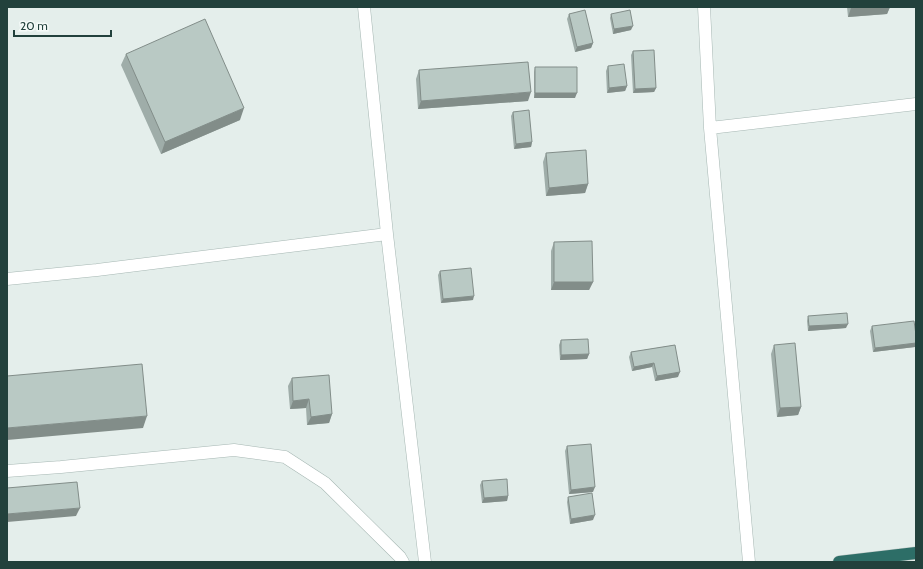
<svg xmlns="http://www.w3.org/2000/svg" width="923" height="569" font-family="Cabin,sans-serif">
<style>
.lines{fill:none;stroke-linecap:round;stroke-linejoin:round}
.lane-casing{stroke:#a6b7b3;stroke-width:13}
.street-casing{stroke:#a6b7b3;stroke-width:13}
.highway-casing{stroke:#c1cac8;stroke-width:13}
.lane{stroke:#fff;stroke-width:12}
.street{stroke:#fff;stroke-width:12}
.highway{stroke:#2d6e67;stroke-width:12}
.wall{fill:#9fada9}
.shaded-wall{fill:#828d89}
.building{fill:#b9c9c4;stroke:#828d89}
</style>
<rect width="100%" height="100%" fill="#e4eeeb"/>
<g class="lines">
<defs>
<path id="lane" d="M 7,471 L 61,467 L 234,450 L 285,457 L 325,483 L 400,557 L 403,562"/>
<path id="street" d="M 364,7 L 387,234 L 425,562
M 704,7 L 710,128 L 749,562
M 710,128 L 916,104
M 7,279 L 97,270 L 387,234"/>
<path id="highway" d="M 839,562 L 916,553"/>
</defs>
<use href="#lane" class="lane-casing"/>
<use href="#street" class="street-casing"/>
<use href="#highway" class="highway-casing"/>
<use href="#lane" class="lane"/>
<use href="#street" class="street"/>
<use href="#highway" class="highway"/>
</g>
<path class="wall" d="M 847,7 L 890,7 L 887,14 L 848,17 Z
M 569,14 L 593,43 L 591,48 L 575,52 L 567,19 Z
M 611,14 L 631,30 L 613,34 L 610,18 Z
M 633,51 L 656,88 L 654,92 L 633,93 L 631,55 Z
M 126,54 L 240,120 L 161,154 L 121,65 Z
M 608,66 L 627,86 L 625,91 L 607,93 L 606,71 Z
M 535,67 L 575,98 L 534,98 L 534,72 Z
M 419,70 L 528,101 L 418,109 L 416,79 Z
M 513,112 L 532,142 L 531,147 L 514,149 L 511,116 Z
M 546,153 L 588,184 L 585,193 L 546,196 L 543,162 Z
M 554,242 L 593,282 L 589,290 L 551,290 L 551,251 Z
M 440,271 L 473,300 L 441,303 L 438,275 Z
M 808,316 L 846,328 L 808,331 L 807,321 Z
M 872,326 L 916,335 L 916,345 L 915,347 L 873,352 L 870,331 Z
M 561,340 L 589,354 L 587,359 L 560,360 L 559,345 Z
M 675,345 L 678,377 L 655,381 L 652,367 L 632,371 L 629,357 L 631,352 Z
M 774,345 L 801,407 L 798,415 L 777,417 L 771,354 Z
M 292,378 L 332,414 L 329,423 L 307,425 L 306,408 L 290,409 L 288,386 Z
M 567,446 L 593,492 L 569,494 L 565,451 Z
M 482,481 L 508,496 L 507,501 L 482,503 L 480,485 Z
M 568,497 L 593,520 L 570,524 L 567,502 Z"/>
<path class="shaded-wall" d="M 867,7 L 890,7 L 887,14 L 848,17 L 851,8 Z
M 633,26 L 631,30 L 613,34 L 614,29 Z
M 593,43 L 591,48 L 575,52 L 577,47 Z
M 627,86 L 625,91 L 607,93 L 609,88 Z
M 656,88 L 654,92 L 633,93 L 635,89 Z
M 531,92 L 528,101 L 418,109 L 421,101 Z
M 535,93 L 577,93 L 575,98 L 534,98 Z
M 244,108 L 240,120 L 161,154 L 165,142 Z
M 532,142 L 531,147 L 514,149 L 516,144 Z
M 588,184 L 585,193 L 546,196 L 549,188 Z
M 554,282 L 593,282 L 589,290 L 551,290 Z
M 474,296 L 473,300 L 441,303 L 443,299 Z
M 848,324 L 846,328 L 808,331 L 809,326 Z
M 916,343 L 915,347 L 873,352 L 875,348 Z
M 589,354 L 587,359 L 560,360 L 561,355 Z
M 654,363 L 652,367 L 632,371 L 634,367 Z
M 680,372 L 678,377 L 655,381 L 657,376 Z
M 309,399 L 306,408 L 290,409 L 293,401 Z
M 801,407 L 798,415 L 777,417 L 780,408 Z
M 332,414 L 329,423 L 307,425 L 311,417 Z
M 147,416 L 143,428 L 7,440 L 7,428 Z
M 595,487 L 593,492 L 569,494 L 571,490 Z
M 508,496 L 507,501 L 482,503 L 484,498 Z
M 80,508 L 76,516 L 7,522 L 7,514 Z
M 595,515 L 593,520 L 570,524 L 571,519 Z"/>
<path class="building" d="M 851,7 L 867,7 L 851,8 Z
M 585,10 L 593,43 L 577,47 L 569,14 Z
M 630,10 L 633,26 L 614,29 L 611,14 Z
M 205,19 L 244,108 L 165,142 L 126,54 Z
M 654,50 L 656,88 L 635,89 L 633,51 Z
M 528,62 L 531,92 L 421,101 L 419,70 Z
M 624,64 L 627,86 L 609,88 L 608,66 Z
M 535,67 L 577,67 L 577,93 L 535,93 Z
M 529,110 L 532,142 L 516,144 L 513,112 Z
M 586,150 L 588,184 L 549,188 L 546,153 Z
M 592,241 L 593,282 L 554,282 L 554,242 Z
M 471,268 L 474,296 L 443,299 L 440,271 Z
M 847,313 L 848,324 L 809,326 L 808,316 Z
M 914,321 L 916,335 L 916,343 L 875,348 L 872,326 Z
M 588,339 L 589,354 L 561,355 L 561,340 Z
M 795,343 L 801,407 L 780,408 L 774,345 Z
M 675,345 L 680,372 L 657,376 L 654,363 L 634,367 L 631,352 Z
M 142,364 L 147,416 L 7,428 L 7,376 Z
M 329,375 L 332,414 L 311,417 L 309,399 L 293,401 L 292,378 Z
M 591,444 L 595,487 L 571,490 L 567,446 Z
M 507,479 L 508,496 L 484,498 L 482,481 Z
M 77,482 L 80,508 L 7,514 L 7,488 Z
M 592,493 L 595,515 L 571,519 L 568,497 Z"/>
<rect width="923" height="569" fill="none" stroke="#22413c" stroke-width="16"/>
<path d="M14 30v6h97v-6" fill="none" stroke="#22413c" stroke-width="2"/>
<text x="20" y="30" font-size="12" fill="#22413c" stroke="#f5faf8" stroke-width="3" paint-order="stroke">20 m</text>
</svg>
